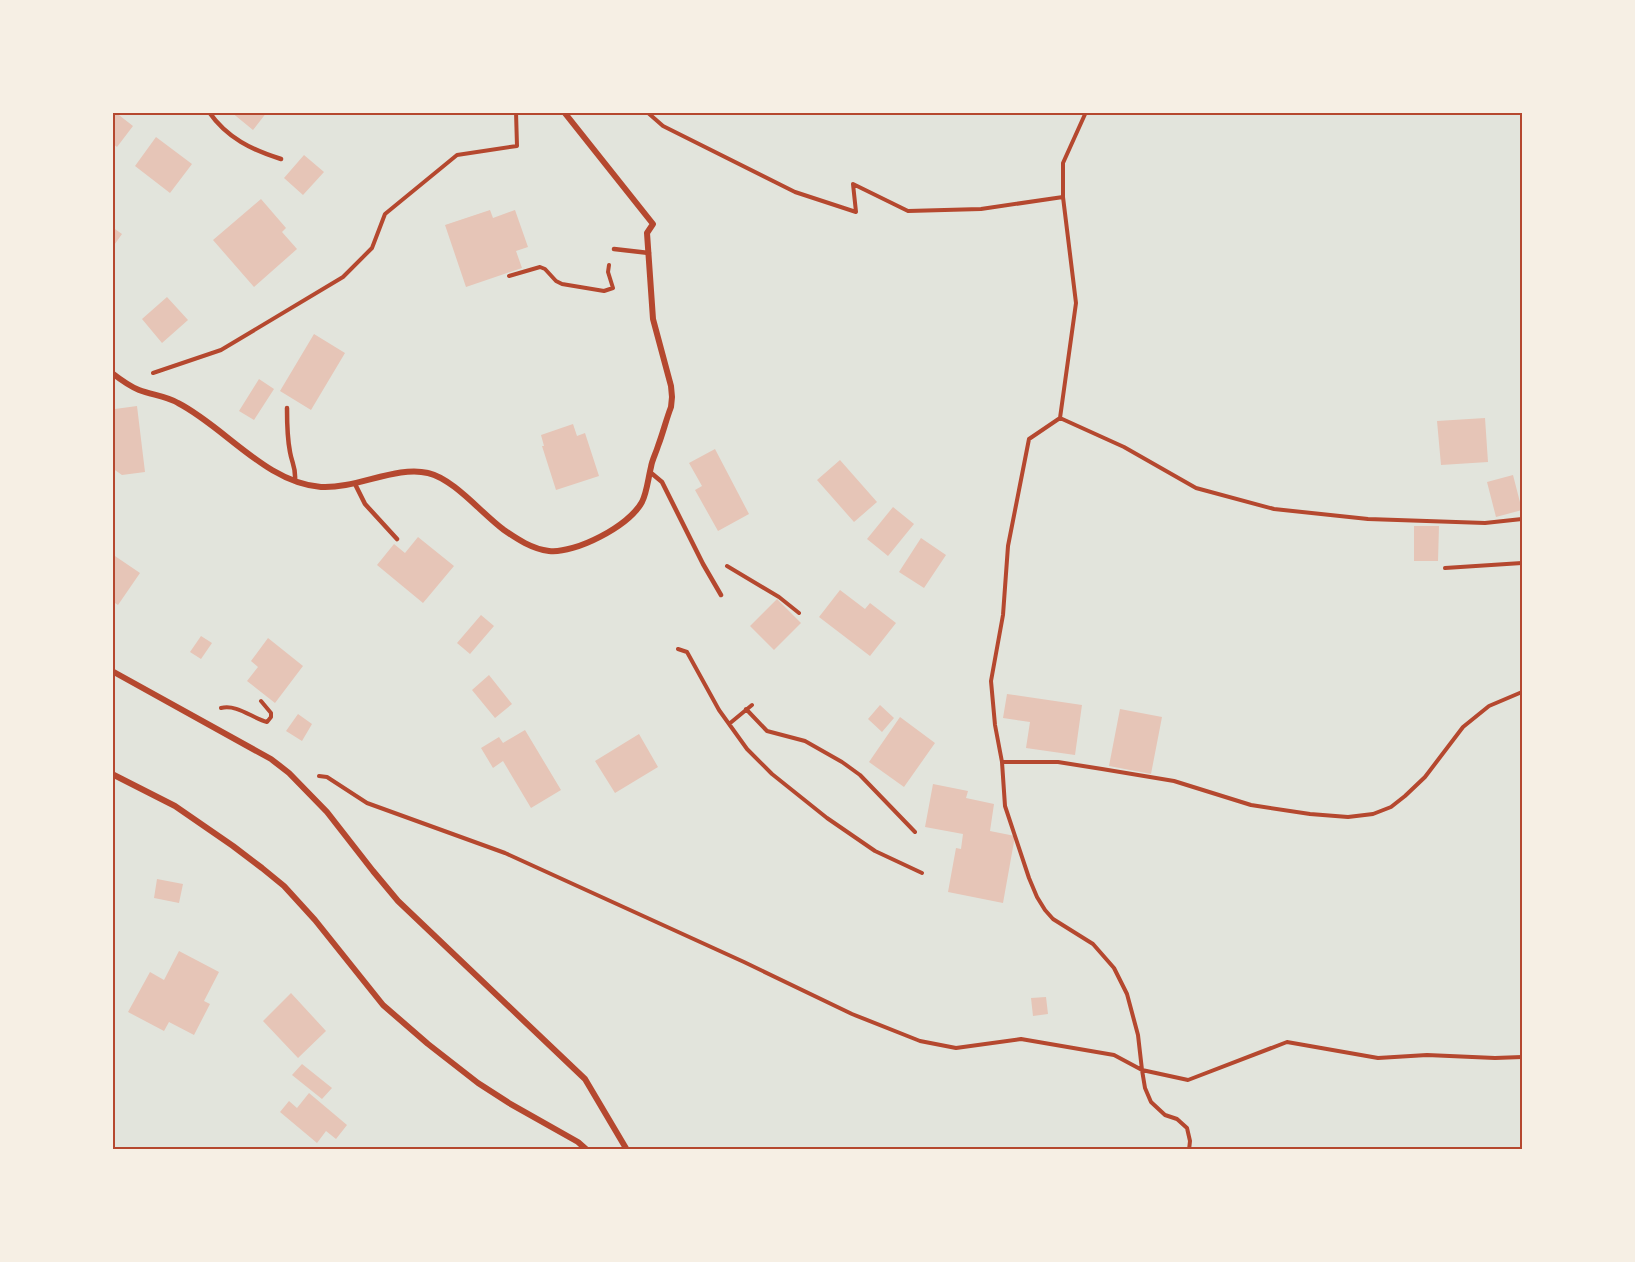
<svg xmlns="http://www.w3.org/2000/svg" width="1635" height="1262" font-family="Cabin,sans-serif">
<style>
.green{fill:#e2e4dc}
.building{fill:#e6c5b7}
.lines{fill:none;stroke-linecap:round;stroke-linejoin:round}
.path{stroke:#b5482f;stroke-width:4}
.service{stroke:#b5482f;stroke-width:4.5}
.minor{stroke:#b5482f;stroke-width:6}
.neatline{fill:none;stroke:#b5482f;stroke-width:2}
</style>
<rect width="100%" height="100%" fill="#f6efe4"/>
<path class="green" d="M 113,113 L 1522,113 L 1522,1149 L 113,1150 Z"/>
<path class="building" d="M 112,112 L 115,112 L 133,126 L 117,147 L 112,143 Z
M 231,112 L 267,112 L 253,130 Z
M 156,137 L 192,164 L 170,193 L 135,166 Z
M 304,155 L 324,172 L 303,195 L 284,178 Z
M 261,199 L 286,228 L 282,232 L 297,249 L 254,287 L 213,240 Z
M 490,210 L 493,218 L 515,210 L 528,247 L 516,251 L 522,268 L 466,287 L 445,225 Z
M 112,227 L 122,234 L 112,248 Z
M 167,297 L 188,320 L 162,343 L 142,319 Z
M 314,334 L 345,353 L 311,410 L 280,391 Z
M 259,379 L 274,389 L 254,420 L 239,411 Z
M 137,406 L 145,472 L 122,475 L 112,468 L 112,411 L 115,409 Z
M 1485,418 L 1488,462 L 1441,465 L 1437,421 Z
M 573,424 L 577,436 L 585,433 L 599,476 L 556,490 L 542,446 L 544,446 L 541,435 Z
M 715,449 L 749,514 L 718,531 L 695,490 L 702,486 L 689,463 Z
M 840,460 L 877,502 L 854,522 L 817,480 Z
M 1513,475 L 1522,510 L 1496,517 L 1487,482 Z
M 893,507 L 914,524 L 888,556 L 867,539 Z
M 1414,526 L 1439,526 L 1438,561 L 1414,561 Z
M 418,537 L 454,566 L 423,603 L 377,565 L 394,544 L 405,553 Z
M 921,538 L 946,555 L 924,588 L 899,572 Z
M 112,554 L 140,573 L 118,605 L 112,601 Z
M 840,590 L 865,609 L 870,603 L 896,623 L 870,656 L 819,617 Z
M 777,599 L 801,623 L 774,650 L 750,626 Z
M 481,615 L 494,626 L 470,654 L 457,643 Z
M 201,636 L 212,643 L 201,659 L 190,652 Z
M 268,638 L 303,666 L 275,703 L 247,681 L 258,667 L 251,661 Z
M 489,675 L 512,704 L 495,718 L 472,690 Z
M 1007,694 L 1082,705 L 1075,755 L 1026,748 L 1030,722 L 1003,718 Z
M 880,705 L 894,718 L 882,732 L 868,719 Z
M 1120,709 L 1162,717 L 1151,774 L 1109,766 Z
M 298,714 L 312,724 L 302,741 L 286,731 Z
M 900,717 L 935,743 L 904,787 L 869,762 Z
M 525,730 L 561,790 L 531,808 L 503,761 L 493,768 L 481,748 L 499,737 L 503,743 Z
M 639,734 L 658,767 L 615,793 L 595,761 Z
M 933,784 L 968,791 L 966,798 L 994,804 L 990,831 L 1015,836 L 1003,903 L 948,892 L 956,848 L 961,849 L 963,834 L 925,827 Z
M 157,879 L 183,884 L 179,903 L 154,898 Z
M 179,951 L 219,972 L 204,1001 L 210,1004 L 194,1035 L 169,1022 L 164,1031 L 128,1012 L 150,972 L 164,980 Z
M 291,993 L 326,1031 L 298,1058 L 263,1021 Z
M 1046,997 L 1048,1014 L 1033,1016 L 1031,998 Z
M 302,1064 L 332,1088 L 322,1099 L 292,1075 Z
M 309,1093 L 347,1125 L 336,1139 L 326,1131 L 317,1143 L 280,1112 L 289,1101 L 297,1108 Z"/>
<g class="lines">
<path class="path" d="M 647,112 L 663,126 L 795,192 L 856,212 L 853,184 L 908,211 L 981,209 L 1063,197
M 1086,112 L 1063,163 L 1063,197 L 1076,303 L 1060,418 L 1029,439 L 1008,546 L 1003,615 L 991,681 L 995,725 L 1002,762 L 1005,806 L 1029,878 L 1037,897 L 1045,910 L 1053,919 L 1093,944 L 1114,968 L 1127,994 L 1138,1035 L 1142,1070 L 1145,1088 L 1151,1102 L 1165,1115 L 1177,1119 L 1187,1128 L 1190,1141 L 1189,1150
M 509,276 L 540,267 L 545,269 L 556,281 L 562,284 L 604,291 L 613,288 L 608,272 L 609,265
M 153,373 L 221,350 L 343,277 L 372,248 L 385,214 L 457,155 L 517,146 L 516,112
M 1060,418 L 1124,447 L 1196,488 L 1274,509 L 1368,519 L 1485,523 L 1522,519
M 727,566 L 779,597 L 799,613
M 1445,568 L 1522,563
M 678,649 L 687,652 L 719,710 L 747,749 L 772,774 L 827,818 L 875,851 L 922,873
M 221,708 C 237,704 252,718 267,722 L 271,717 L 271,713 L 261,701
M 746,709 L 767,731 L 805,741 L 842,762 L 860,775 L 915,832
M 729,724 L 752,705
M 1002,762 L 1058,762 L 1102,769 L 1174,781 L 1251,805 L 1310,814 L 1348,817 L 1373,814 L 1391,807 L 1405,796 L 1425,777 L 1463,727 L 1489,706 L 1522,692
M 319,776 L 327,777 L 367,803 L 505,853 L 744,962 L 852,1014 L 920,1041 L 956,1048 L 1021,1039 L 1114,1055 L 1142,1070 L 1188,1080 L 1287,1042 L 1378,1058 L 1427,1055 L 1495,1058 L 1522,1057"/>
<path class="service" d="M 209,112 C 227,138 252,150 281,159
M 614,249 L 649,253
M 287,408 C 287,423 287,437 290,452 C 292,464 296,467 295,480
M 650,472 L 662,482 L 703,564 L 721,595
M 355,484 L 365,504 L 397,539"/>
<path class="minor" d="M 112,373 C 121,380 129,386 139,390 C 152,395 166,396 178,403 C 225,427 266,483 321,487 C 356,489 397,465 428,473 C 454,479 482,514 504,530 C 517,539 532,549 549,551 C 575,554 629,526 642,502 C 647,492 648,479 651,467 C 652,460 656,453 658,446 C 663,433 666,420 671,407 L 672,397 L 671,386 L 653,319 L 647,233 L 653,224 L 564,112
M 112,671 L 271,759 L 289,773 L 327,812 L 373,871 L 398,901 L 585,1079 L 627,1150
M 112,774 L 175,806 L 233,846 L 262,868 L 284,886 L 315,920 L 383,1005 L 428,1044 L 478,1083 L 509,1103 L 578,1142 L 587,1150"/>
</g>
<rect width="1635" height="1262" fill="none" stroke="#f6efe4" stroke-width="228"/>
<rect x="114" y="114" width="1407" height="1034" class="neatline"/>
</svg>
